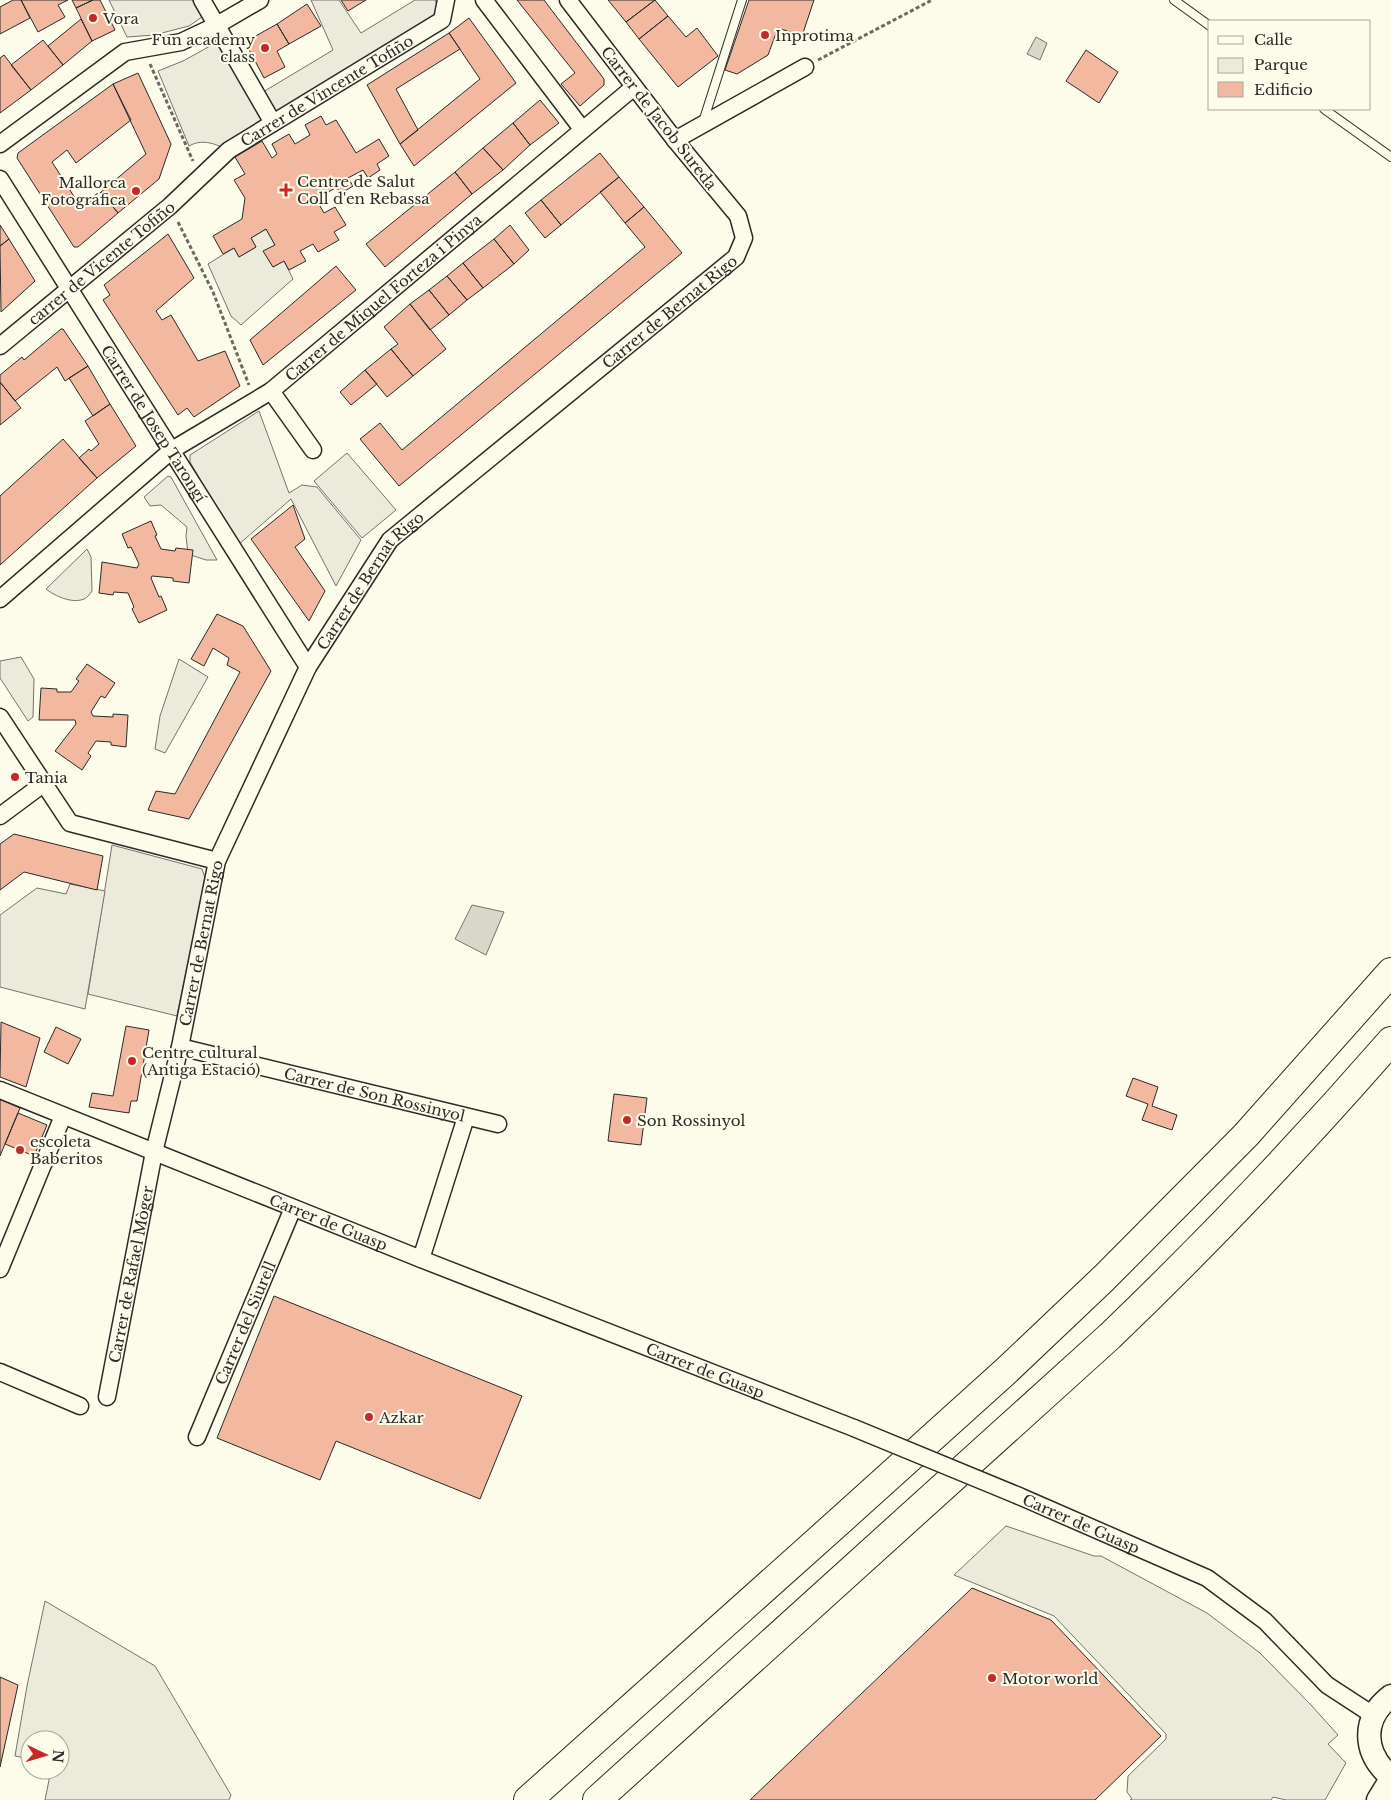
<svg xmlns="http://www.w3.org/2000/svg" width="1391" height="1800" font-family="'Libre Baskerville',serif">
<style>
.green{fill:#ecebdb;stroke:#74746e}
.parking{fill:#eceadb;stroke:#74746e}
.water{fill:#d8d7c9;stroke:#74746e}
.building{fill:#f2b8a0;stroke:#2b2b2b}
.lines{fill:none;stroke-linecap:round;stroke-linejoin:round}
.lane-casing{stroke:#2b2b2b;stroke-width:10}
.street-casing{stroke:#2b2b2b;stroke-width:19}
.secondary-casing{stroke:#2b2b2b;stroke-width:25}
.highway-casing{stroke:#2b2b2b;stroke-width:30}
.path{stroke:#6a6964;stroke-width:3;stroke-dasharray:4 2.5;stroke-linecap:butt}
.lane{stroke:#fdfbea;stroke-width:8}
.street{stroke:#fdfbea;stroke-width:16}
.secondary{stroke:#fdfbea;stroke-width:22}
.highway{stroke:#fdfbea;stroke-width:28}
.street-bridge-casing{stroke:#2b2b2b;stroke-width:19;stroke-linecap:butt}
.street-bridge{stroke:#fdfbea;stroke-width:16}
.poi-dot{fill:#c62828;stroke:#fdfbea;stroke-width:2}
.labels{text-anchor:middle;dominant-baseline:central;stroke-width:4;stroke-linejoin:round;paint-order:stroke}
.poi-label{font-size:15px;fill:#2b2b2b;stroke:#fdfbea;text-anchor:start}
.street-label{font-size:15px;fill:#2b2b2b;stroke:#fdfbea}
</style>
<rect width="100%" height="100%" fill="#fdfbea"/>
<path class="green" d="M 109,0 L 192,0 L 202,17 L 189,26 L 154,35 L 127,37 Z
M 311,0 L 339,0 L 361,33 L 415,0 L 435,0 L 440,12 L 226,149 C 214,143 201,139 189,146 L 158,71 L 183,61 L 221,40 L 263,92 L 333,50 Z
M 266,229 L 275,245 L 264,252 L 273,267 L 284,261 L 293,279 L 241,325 L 231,316 L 208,264 L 234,248 L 239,257 L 256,247 L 251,238 Z
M 259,411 L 289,493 L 302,485 L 317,487 L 361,540 L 336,586 L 291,499 L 238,545 L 190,462 L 190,455 Z
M 347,453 L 396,510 L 362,538 L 314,481 Z
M 168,476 L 171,477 L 217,560 L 206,560 L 188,554 L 186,536 L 187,527 L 161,505 L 150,506 L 144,497 Z
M 87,549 L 91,557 L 92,591 C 90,594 87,598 84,599 C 72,604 55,596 46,589 Z
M 21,657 L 34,679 L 33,717 L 28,721 L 0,678 L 0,661 Z
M 179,659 L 208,677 L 165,753 L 155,749 L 160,716 Z
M 112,845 L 202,869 L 205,878 L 177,1016 L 88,994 Z
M 45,1601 L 155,1666 L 231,1795 L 229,1800 L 45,1800 L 51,1770 L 60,1770 L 60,1740 L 30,1740 L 30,1759 L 15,1756 L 27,1686 Z"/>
<path class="parking" d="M 70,884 L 105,891 L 85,1009 L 0,987 L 0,915 L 37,888 L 66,894 Z
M 1006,1526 L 1094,1556 L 1101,1556 L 1207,1613 L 1260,1653 L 1311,1705 L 1338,1735 L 1328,1744 L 1346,1763 L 1325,1800 L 1286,1800 L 1273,1797 L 1271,1800 L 1130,1800 L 1132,1799 L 1127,1792 L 1128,1776 L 1166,1739 L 1166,1734 L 1054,1616 L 954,1575 Z"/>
<path class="water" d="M 1036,37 L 1047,43 L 1040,60 L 1027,54 Z
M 472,905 L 504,912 L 486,955 L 455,939 Z"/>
<path class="building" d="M 13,0 L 21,0 L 30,18 L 0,34 L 0,7 Z
M 21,0 L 68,0 L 58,5 L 65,17 L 38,32 Z
M 72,0 L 93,0 L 76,8 Z
M 93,0 L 100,0 L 115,30 L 92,41 L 76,8 Z
M 341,0 L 366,0 L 348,11 Z
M 517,0 L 544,0 L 604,79 L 604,85 L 580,106 L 561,84 L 575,73 Z
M 608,0 L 655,0 L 626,22 Z
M 655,0 L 668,16 L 639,39 L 626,22 Z
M 749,0 L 814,0 L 802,36 L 778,28 L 768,55 L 737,74 L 725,70 Z
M 307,4 L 321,26 L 289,44 L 277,24 Z
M 668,16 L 686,37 L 697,28 L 718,56 L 678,87 L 639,39 Z
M 469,18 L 516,83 L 414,166 L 400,144 L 480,79 L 449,33 Z
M 81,19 L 92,41 L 63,65 L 48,46 Z
M 277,24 L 289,44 L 277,51 L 285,67 L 264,78 L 245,42 Z
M 449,33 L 460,49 L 396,89 L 418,130 L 400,144 L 367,85 Z
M 43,40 L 63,65 L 31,90 L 11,65 Z
M 1086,50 L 1118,72 L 1099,103 L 1066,81 Z
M 4,55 L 31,90 L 0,113 L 0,58 Z
M 138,73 L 171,144 L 159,179 L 118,213 L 101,192 L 146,154 L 113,84 Z
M 113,84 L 131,120 L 76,163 L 67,150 L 52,162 L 82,209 L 101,192 L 118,213 L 78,247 L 74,247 L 17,158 L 18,153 Z
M 540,100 L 559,123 L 530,145 L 513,123 Z
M 321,116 L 326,125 L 336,120 L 356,153 L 379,139 L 389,156 L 377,164 L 380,170 L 368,178 L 363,170 L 348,178 L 353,186 L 340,194 L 337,187 L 316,199 L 324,213 L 335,207 L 346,225 L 334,232 L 339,240 L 318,252 L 313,244 L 300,251 L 306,261 L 289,270 L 284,261 L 273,267 L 263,251 L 275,245 L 266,229 L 251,238 L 256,247 L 239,257 L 234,248 L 223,254 L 213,236 L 242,219 L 245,198 L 234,180 L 245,174 L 235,157 L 262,141 L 272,158 L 277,154 L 272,144 L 289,134 L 295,144 L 310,135 L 305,125 Z
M 513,123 L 530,145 L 503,170 L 483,148 Z
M 483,148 L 503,170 L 472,194 L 455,172 Z
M 600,153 L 619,177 L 561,225 L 541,200 Z
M 455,172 L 472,194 L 385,267 L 366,244 Z
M 619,177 L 644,207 L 625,223 L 600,192 Z
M 541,200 L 561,225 L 545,238 L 525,213 Z
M 644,207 L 682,253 L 399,486 L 360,439 L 380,423 L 402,450 L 645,247 L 625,223 Z
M 0,225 L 9,239 L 0,246 Z
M 510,225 L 529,250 L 514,264 L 494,239 Z
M 168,234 L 194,278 L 156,311 L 162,320 L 171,315 L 198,361 L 225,351 L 240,386 L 194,417 L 187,408 L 178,415 L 103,300 L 110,295 L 104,285 Z
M 9,239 L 35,281 L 1,312 L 0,246 Z
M 494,239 L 514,264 L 483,288 L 463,263 Z
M 463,263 L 483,288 L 467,300 L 447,276 Z
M 336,266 L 356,290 L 263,365 L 250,340 Z
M 447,276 L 467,300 L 449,315 L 429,290 Z
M 429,290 L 449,315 L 430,330 L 410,304 Z
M 410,304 L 446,349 L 413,376 L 391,349 L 398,344 L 384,327 Z
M 61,329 L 63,329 L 88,366 L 65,381 L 57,367 L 15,401 L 0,382 L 0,375 L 22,357 L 24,360 Z
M 391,349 L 413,376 L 387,397 L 365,370 Z
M 88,366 L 110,404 L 93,416 L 69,378 Z
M 365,370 L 377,384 L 351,405 L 340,392 Z
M 0,382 L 21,408 L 0,425 Z
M 110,404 L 136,446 L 97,478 L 79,458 L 89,449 L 91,451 L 99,444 L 85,421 Z
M 63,439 L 97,478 L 0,565 L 0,496 Z
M 293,505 L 305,539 L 295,547 L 325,591 L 309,621 L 251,539 Z
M 151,521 L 157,535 L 155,536 L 161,549 L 175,551 L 176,548 L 193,550 L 189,583 L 173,581 L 173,578 L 152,576 L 151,578 L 159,597 L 161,596 L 167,610 L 139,623 L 132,609 L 134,607 L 128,593 L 114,592 L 113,595 L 99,593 L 102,562 L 137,568 L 139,564 L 131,547 L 128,548 L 122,534 Z
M 217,614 L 243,626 L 271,671 L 189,819 L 148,810 L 156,791 L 175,794 L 240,672 L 227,665 L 229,658 L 213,648 L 204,666 L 191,659 Z
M 87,664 L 115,683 L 105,698 L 101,696 L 91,712 L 93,716 L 113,717 L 113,714 L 128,715 L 126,747 L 111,745 L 111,742 L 96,741 L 88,753 L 91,756 L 82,770 L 55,751 L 76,724 L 75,720 L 39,720 L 41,688 L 57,689 L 57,692 L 71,692 L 79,681 L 76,679 Z
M 14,834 L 103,856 L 97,890 L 24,872 L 0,890 L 0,844 Z
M 1,1022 L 40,1038 L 26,1087 L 0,1077 Z
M 126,1026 L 149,1030 L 137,1101 L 131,1101 L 129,1113 L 89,1107 L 92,1093 L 113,1096 Z
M 56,1027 L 81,1039 L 68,1064 L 44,1052 Z
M 1133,1078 L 1158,1087 L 1152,1106 L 1177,1115 L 1172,1130 L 1142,1120 L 1148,1104 L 1126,1096 Z
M 614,1094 L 647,1098 L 641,1145 L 608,1141 Z
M 0,1099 L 20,1108 L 0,1156 Z
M 18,1113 L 47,1125 L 34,1156 L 5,1144 Z
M 274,1296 L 522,1396 L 480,1499 L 336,1441 L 320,1480 L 217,1438 Z
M 972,1588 L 1051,1620 L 1161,1736 L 1095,1800 L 750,1800 Z
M 0,1677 L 18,1685 L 0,1767 Z"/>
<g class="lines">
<defs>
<path id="lane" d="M 1174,0 L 1210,26
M 1324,109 L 1391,157
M 703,122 L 742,0"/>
<g id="street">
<path d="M 202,0 L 273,123"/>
<path d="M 484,0 L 582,129"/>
<path d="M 675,140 L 805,67"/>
<path d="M 0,144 L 125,52 L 181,42 L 217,25 L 260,0"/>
<path id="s1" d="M 0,179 L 308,667"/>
<path id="s2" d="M 0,346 L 170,206 L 229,150 L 442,20 L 446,0"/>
<path d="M 271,391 L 313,450"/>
<path id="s3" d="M 0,599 L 172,450 L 271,391 L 634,87"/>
<path d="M 0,717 L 70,823 L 217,861"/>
<path d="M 0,816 L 43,784"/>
<path id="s4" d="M 180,1047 L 217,861 L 308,667 L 390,540 L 736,257 L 744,238 L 738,216 L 675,140 L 568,0"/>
<path id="s5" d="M 0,1090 L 421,1259 L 854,1428"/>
<path d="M 421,1259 L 466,1117"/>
<path d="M 0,1269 L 63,1116"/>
<path d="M 0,1372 L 80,1406"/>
<path id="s6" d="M 107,1397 L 154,1152 L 180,1047 L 498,1124"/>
<path id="s7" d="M 197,1437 L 293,1208"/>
<path id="s8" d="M 1019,1496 L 1207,1578 L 1265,1621 L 1327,1685 L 1373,1715"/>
</g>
<path id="secondary" d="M 1391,1696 C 1361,1719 1363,1753 1391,1777
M 1378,1800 L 1391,1779"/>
<path id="highway" d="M 528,1800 L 843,1518 L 1006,1371 L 1104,1278 L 1246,1135 L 1391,972
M 597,1800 L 1110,1336 C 1208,1242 1302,1143 1391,1041"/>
</defs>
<use href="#lane" class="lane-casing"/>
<use href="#street" class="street-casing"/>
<use href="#secondary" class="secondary-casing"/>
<use href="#highway" class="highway-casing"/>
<path class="path" d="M 818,60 L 932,0
M 150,64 L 193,161
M 178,222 L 213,292 L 249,385"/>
<use href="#lane" class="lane"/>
<use href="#street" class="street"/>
<use href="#secondary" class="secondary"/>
<use href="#highway" class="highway"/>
<defs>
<path id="street-bridge" d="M 854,1428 L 1019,1496"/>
</defs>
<use href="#street-bridge" class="street-bridge-casing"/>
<use href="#street-bridge" class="street-bridge"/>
</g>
<g class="poi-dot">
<circle cx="93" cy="18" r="5"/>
<circle cx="765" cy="35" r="5"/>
<circle cx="265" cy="48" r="5"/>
<path d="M283.5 182.5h5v5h5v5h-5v5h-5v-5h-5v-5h5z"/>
<circle cx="136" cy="191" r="5"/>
<circle cx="15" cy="777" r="5"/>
<circle cx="132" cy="1061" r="5"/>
<circle cx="627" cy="1120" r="5"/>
<circle cx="20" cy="1150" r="5"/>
<circle cx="369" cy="1417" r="5"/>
<circle cx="992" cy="1678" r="5"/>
</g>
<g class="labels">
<g class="poi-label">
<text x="103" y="18">Vora</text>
<text x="775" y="35">Inprotima</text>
<text x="255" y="39" text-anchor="end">Fun academy<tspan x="255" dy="17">class</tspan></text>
<text x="297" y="181">Centre de Salut<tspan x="297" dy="17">Coll d'en Rebassa</tspan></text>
<text x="126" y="182" text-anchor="end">Mallorca<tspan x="126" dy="17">Fotográfica</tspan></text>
<text x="25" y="777">Tania</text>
<text x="142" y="1052">Centre cultural<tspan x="142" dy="17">(Antiga Estació)</tspan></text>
<text x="637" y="1120">Son Rossinyol</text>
<text x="30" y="1141">escoleta<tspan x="30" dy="17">Baberitos</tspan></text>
<text x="379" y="1417">Azkar</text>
<text x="1002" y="1678">Motor world</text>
</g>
<g class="street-label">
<text stroke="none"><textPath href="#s2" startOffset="416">Carrer de Vincente Tofiño</textPath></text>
<text transform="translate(659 118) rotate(52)">Carrer de Jacob Sureda</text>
<text stroke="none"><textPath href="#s2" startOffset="131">carrer de Vicente Tofiño</textPath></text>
<text stroke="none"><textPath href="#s3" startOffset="489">Carrer de Miquel Forteza i Pinya</textPath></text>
<text stroke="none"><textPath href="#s4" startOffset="916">Carrer de Bernat Rigo</textPath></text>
<text stroke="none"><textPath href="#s1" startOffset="289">Carrer de Josep Tarongí</textPath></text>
<text stroke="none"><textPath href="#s4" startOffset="511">Carrer de Bernat Rigo</textPath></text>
<text stroke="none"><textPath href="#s4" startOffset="106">Carrer de Bernat Rigo</textPath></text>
<text stroke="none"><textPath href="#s6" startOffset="558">Carrer de Son Rossinyol</textPath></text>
<text stroke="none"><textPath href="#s5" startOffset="354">Carrer de Guasp</textPath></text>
<text stroke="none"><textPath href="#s6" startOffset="125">Carrer de Rafael Mòger</textPath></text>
<text stroke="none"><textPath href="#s7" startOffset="124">Carrer del Siurell</textPath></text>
<text stroke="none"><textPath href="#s5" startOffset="759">Carrer de Guasp</textPath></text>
<text stroke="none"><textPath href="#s8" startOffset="68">Carrer de Guasp</textPath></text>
</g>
</g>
<rect x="1208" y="20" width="162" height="90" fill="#fdfbea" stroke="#a9a89e"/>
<rect x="1218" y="36" width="25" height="8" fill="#fdfbea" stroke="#a9a89e"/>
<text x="1254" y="45" font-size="15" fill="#2b2b2b">Calle</text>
<rect x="1218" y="58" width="25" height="15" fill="#ecebdb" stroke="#a9a89e"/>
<text x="1254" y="70" font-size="15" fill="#2b2b2b">Parque</text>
<rect x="1218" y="82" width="25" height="15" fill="#f2b8a0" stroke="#a9a89e"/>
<text x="1254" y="95" font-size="15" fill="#2b2b2b">Edificio</text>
<g transform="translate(45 1755) rotate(95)"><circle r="24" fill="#fdfbea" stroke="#a9a89e"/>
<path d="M0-4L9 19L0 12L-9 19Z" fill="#c62828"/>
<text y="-8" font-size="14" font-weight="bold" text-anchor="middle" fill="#2b2b2b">N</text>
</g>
</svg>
